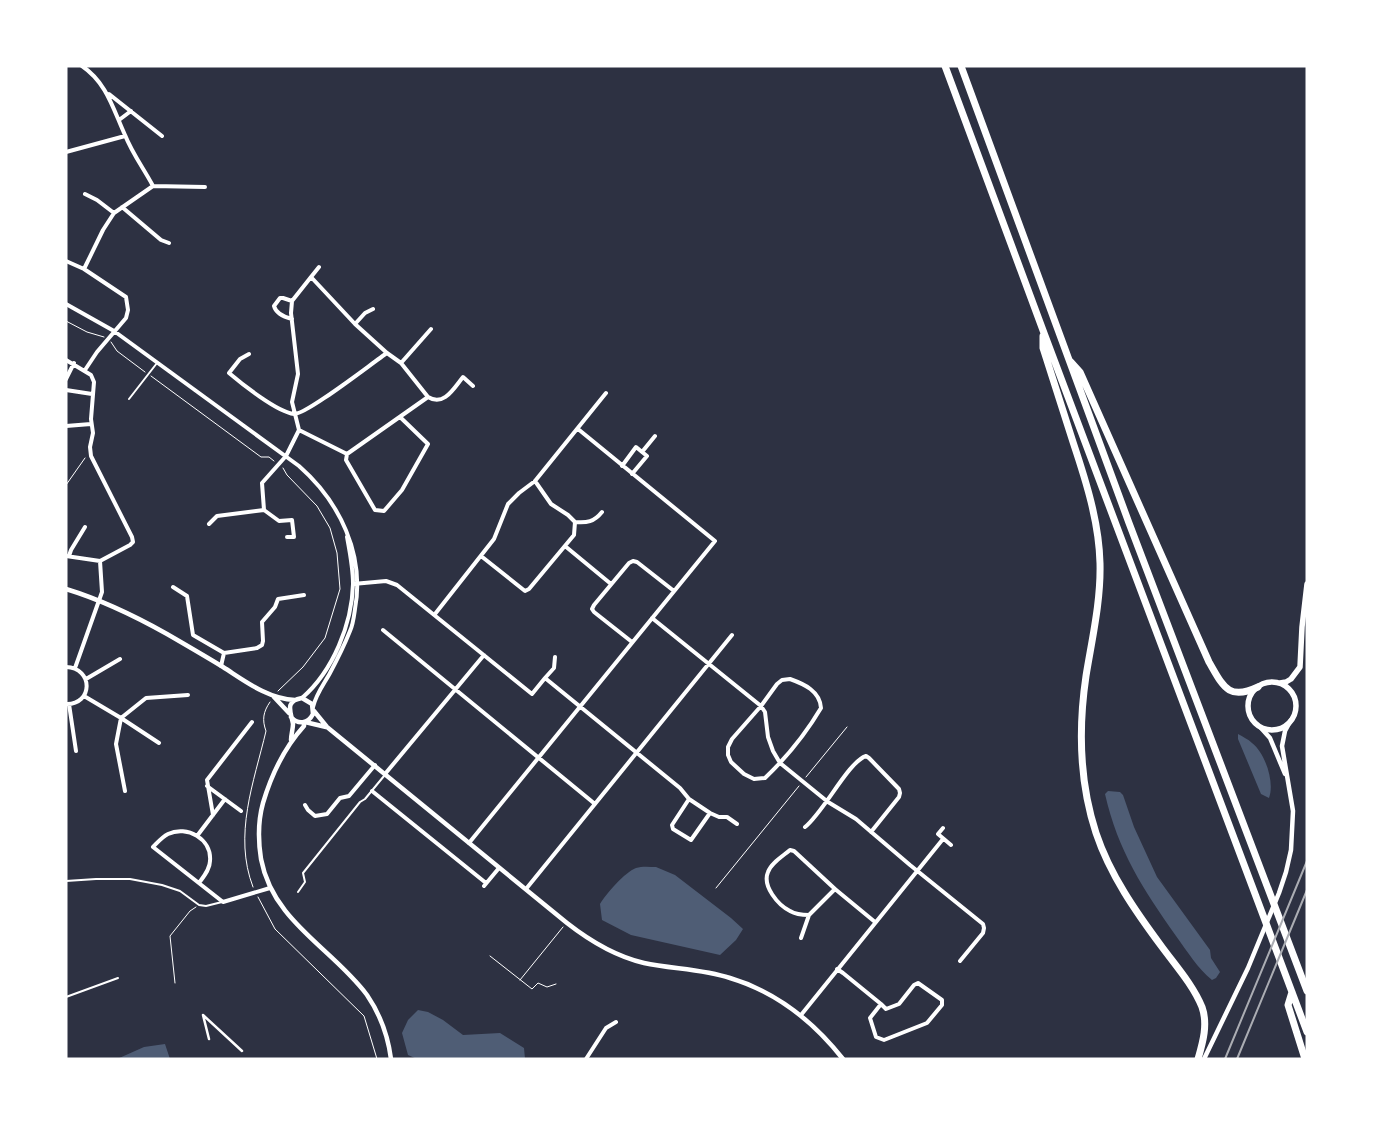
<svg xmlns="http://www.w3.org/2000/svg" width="1373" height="1125" font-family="'Roboto Serif',serif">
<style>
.water{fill:#4f5d75}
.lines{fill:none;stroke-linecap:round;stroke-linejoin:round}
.path{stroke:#fff;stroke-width:1}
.service{stroke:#fff;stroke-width:2}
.pedestrian{stroke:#fff;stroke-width:2.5}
.minor{stroke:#fff;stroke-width:4}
.tertiary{stroke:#fff;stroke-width:4.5}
.primary{stroke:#fff;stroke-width:5.5}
.motorway{stroke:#fff;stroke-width:7}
.rail{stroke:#abadb3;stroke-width:2}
</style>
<rect width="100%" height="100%" fill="#2d3142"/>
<path class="water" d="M 1238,734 C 1243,737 1248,739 1252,743 C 1265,753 1275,782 1269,798 L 1261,794 L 1238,739 Z
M 1108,791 L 1120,792 L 1123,795 L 1134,827 L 1157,877 L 1210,950 L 1211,958 L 1220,972 L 1216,978 L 1212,980 C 1198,969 1187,951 1176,936 C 1143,889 1118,851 1105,794 Z
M 656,867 L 675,875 L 731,918 L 743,929 L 736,940 L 720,955 L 631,935 L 602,920 L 600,904 C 606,894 625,872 636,868 C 642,866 650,867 656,867 Z
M 418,1010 L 428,1012 L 443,1020 L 463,1035 L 500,1033 L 524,1048 L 525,1059 L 417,1059 L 408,1055 L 402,1033 L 408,1020 Z
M 165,1044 L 170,1059 L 117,1059 L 144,1047 Z"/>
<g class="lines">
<path class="path" d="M 66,321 L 87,332 L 104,337
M 111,342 L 117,351 L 145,372
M 151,376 L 261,457 L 269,457 L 274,461
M 66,485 L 85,458
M 278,691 L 303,667 L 325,638 L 340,589 L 337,553 L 330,528 L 317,506 L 287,475 L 283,468
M 806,777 L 847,727
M 253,887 C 233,835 254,782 266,731 C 262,720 263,712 270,702
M 716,888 L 799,786
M 258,897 L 275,929 L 364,1016 L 377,1059
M 490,956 L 532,989 L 538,983 L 547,987 L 556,984
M 520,980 L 563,927
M 175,983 L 170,936 L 190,911 L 196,907"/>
<path class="service" d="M 129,399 L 157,363
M 66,881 L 96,879 L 130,879 L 162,885 L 180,891 L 199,905 L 206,906 L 222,902
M 298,892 L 305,882 L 303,873 L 360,802 L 365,799 L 384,776
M 66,997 L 118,978"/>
<path class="pedestrian" d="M 209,1039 L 203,1015 L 242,1051"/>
<path class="minor" d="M 82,66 C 107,83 113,109 125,135 C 132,153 144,169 153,186 L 114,213 L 103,230 L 84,269
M 109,94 L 162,136
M 119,120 L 131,111
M 66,152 L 125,136
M 153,186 L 205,187
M 85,194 L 97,200 L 114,213
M 122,207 L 161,240 L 169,243
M 66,261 L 84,269 L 126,297 L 128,310 L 126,318 L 97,352 L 85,370
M 311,277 L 319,267
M 292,301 L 283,298 L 280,298 L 274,306 C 276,314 284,317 292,319
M 66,304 L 114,331 L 299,466 C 340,502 365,555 355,609 C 354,616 353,625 350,631 C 344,646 337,660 330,673 C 324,684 316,694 313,707
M 355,324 L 365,313 L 373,309
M 249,354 L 240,359 L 229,373 C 242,384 277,412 294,414 C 306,415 372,363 387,353
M 66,360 L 91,375 L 94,382 L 91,419 L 93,433 L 90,447 L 91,456 L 132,537 L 133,542 L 130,545 L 100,561 L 66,556
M 401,363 L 431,329
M 66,379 L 74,363
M 66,390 L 92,394
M 428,397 C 444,407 454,388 463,377 L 473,386
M 66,426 L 91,424
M 642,452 L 655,436
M 347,454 L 346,460 L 375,510 L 384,511 L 402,490 L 428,444 L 400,417
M 622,466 L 636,447 L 647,456 L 632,474
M 575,522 C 587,523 594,522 602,512
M 209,524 L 217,516 L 264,510
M 287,537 L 294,537 L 292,520 L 279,521 L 264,510 L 262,483 L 286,456 L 299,430 L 292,402 L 298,374 L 291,313 L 292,301 L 311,277 L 355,324 L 387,353 L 401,363 L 428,397 L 347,454 L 299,430
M 565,546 L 611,584
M 69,556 L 71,550 L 85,527
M 481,556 L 525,591 L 529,589 L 574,535 L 575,522 L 568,515 L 551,504 L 535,481
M 353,584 L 386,581 L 397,585 L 532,694 L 545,678 L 680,788 L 689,799 L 710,813 L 719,817 L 727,817 L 737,824
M 173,587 L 187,596 L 193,635 L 224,653
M 435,614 L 494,539 L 508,504 L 519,493 L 535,481 L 606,393
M 652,618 L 761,706 L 765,712 L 768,737 L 773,751 L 780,763 L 828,802 L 856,819 L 910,865 L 983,924 L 984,928 L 983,933 L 960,961
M 383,630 L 595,804
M 632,642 L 594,612 L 592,609 L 594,605 L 629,563 L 633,561 L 637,562 L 674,591
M 221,666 L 224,653 L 257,648 L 262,645 L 263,641 L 262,622 L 275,607 L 278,599 L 304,595
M 66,667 C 94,668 93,705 66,704
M 75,668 L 102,592 L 100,561
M 545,678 L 554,668 L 555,657
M 86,679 L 120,659
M 790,679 C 804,684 820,691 821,708 C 805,735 787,757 765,778 L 754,779 L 744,774 L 731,762 L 728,755 L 728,747 L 732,739 L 761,706 L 777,684 L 782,680 Z
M 84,696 L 121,718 L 159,743
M 302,698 C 333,671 352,624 353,584 C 353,568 350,553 347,537
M 69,704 L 76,751
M 385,774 L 484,655
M 207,786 L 241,811
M 125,791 L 116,744 L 121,718 L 146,698 L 188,695
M 372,791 L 486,883
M 689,799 L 672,825 L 673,829 L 691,840 L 710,813
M 305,805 L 308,810 L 315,816 L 327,814 L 340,798 L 349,796 L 375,765
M 213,815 L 207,780 L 252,722
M 805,827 C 824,812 848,762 866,756 L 869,758 L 899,789 L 900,793 L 899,797 L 871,832
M 943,828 L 938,834 L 951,845
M 197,836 L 225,799
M 469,843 L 715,541 L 578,429
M 199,883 C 204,876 210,869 210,861 C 212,839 187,825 168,834 C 162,837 158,842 153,847 L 223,902 L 270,888
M 484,886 L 499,868
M 526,889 L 732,635
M 835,889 L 809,915 C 804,915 795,914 790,911 C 778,905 762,886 768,872 C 771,863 783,856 790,850 L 794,851 L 835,889 L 875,922
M 801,938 L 809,915
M 837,969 L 843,973 L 881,1004 L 886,1009 L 899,1004 L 914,985 L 918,983 L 942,1000 L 942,1005 L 927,1023 L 884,1040 L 876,1037 L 870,1018 L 881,1004
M 801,1015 L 943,839
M 586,1059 L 606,1028 L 616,1022"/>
<path class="tertiary" d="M 66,589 C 102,600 135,616 167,634 C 186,645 205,656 223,667 C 245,681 268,699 295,700
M 274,697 L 289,713
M 314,711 L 327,727 L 567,923 C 590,941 614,956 644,963 C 672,969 702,969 730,978 C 777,992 813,1021 843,1059
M 291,717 C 298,725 308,724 313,714 L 312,704 L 302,698 C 284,701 291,712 293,724 C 293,729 291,735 291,740
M 305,722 L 326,727
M 304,723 L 304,726 C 285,747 271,776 263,803 C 258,821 258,840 261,859 C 273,922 332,948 367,995 C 380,1014 388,1036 391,1059
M 1261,728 L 1270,738 L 1285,774
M 1204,1059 L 1248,968 L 1279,893 L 1286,872 L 1291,850 L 1293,811 L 1282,746 L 1285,731 L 1291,720"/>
<path class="primary" d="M1248 706a24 24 0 1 1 48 0a24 24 0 1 1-48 0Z
M 1280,683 L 1286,682 L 1291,679 L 1300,667 L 1302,627 L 1307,584"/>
<path class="motorway" d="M 945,66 L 1044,333 L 1307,1032
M 961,66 L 1129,523 L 1307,991
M 1043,336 L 1043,348 C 1053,380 1063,411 1073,442 C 1086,481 1099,522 1100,563 C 1101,601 1092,639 1086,676 C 1078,730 1079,781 1096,833 C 1110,875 1136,912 1162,947 C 1176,966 1193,985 1202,1007 C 1208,1024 1203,1042 1198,1059
M 1071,362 L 1080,372 L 1209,662 C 1223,686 1228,701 1258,687
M 1292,992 L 1288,1005 L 1305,1059"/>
<path class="rail" d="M 1225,1059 L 1307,861
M 1237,1059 L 1307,890"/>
</g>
<rect width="1373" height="1125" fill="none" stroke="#ffffff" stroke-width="135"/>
</svg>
